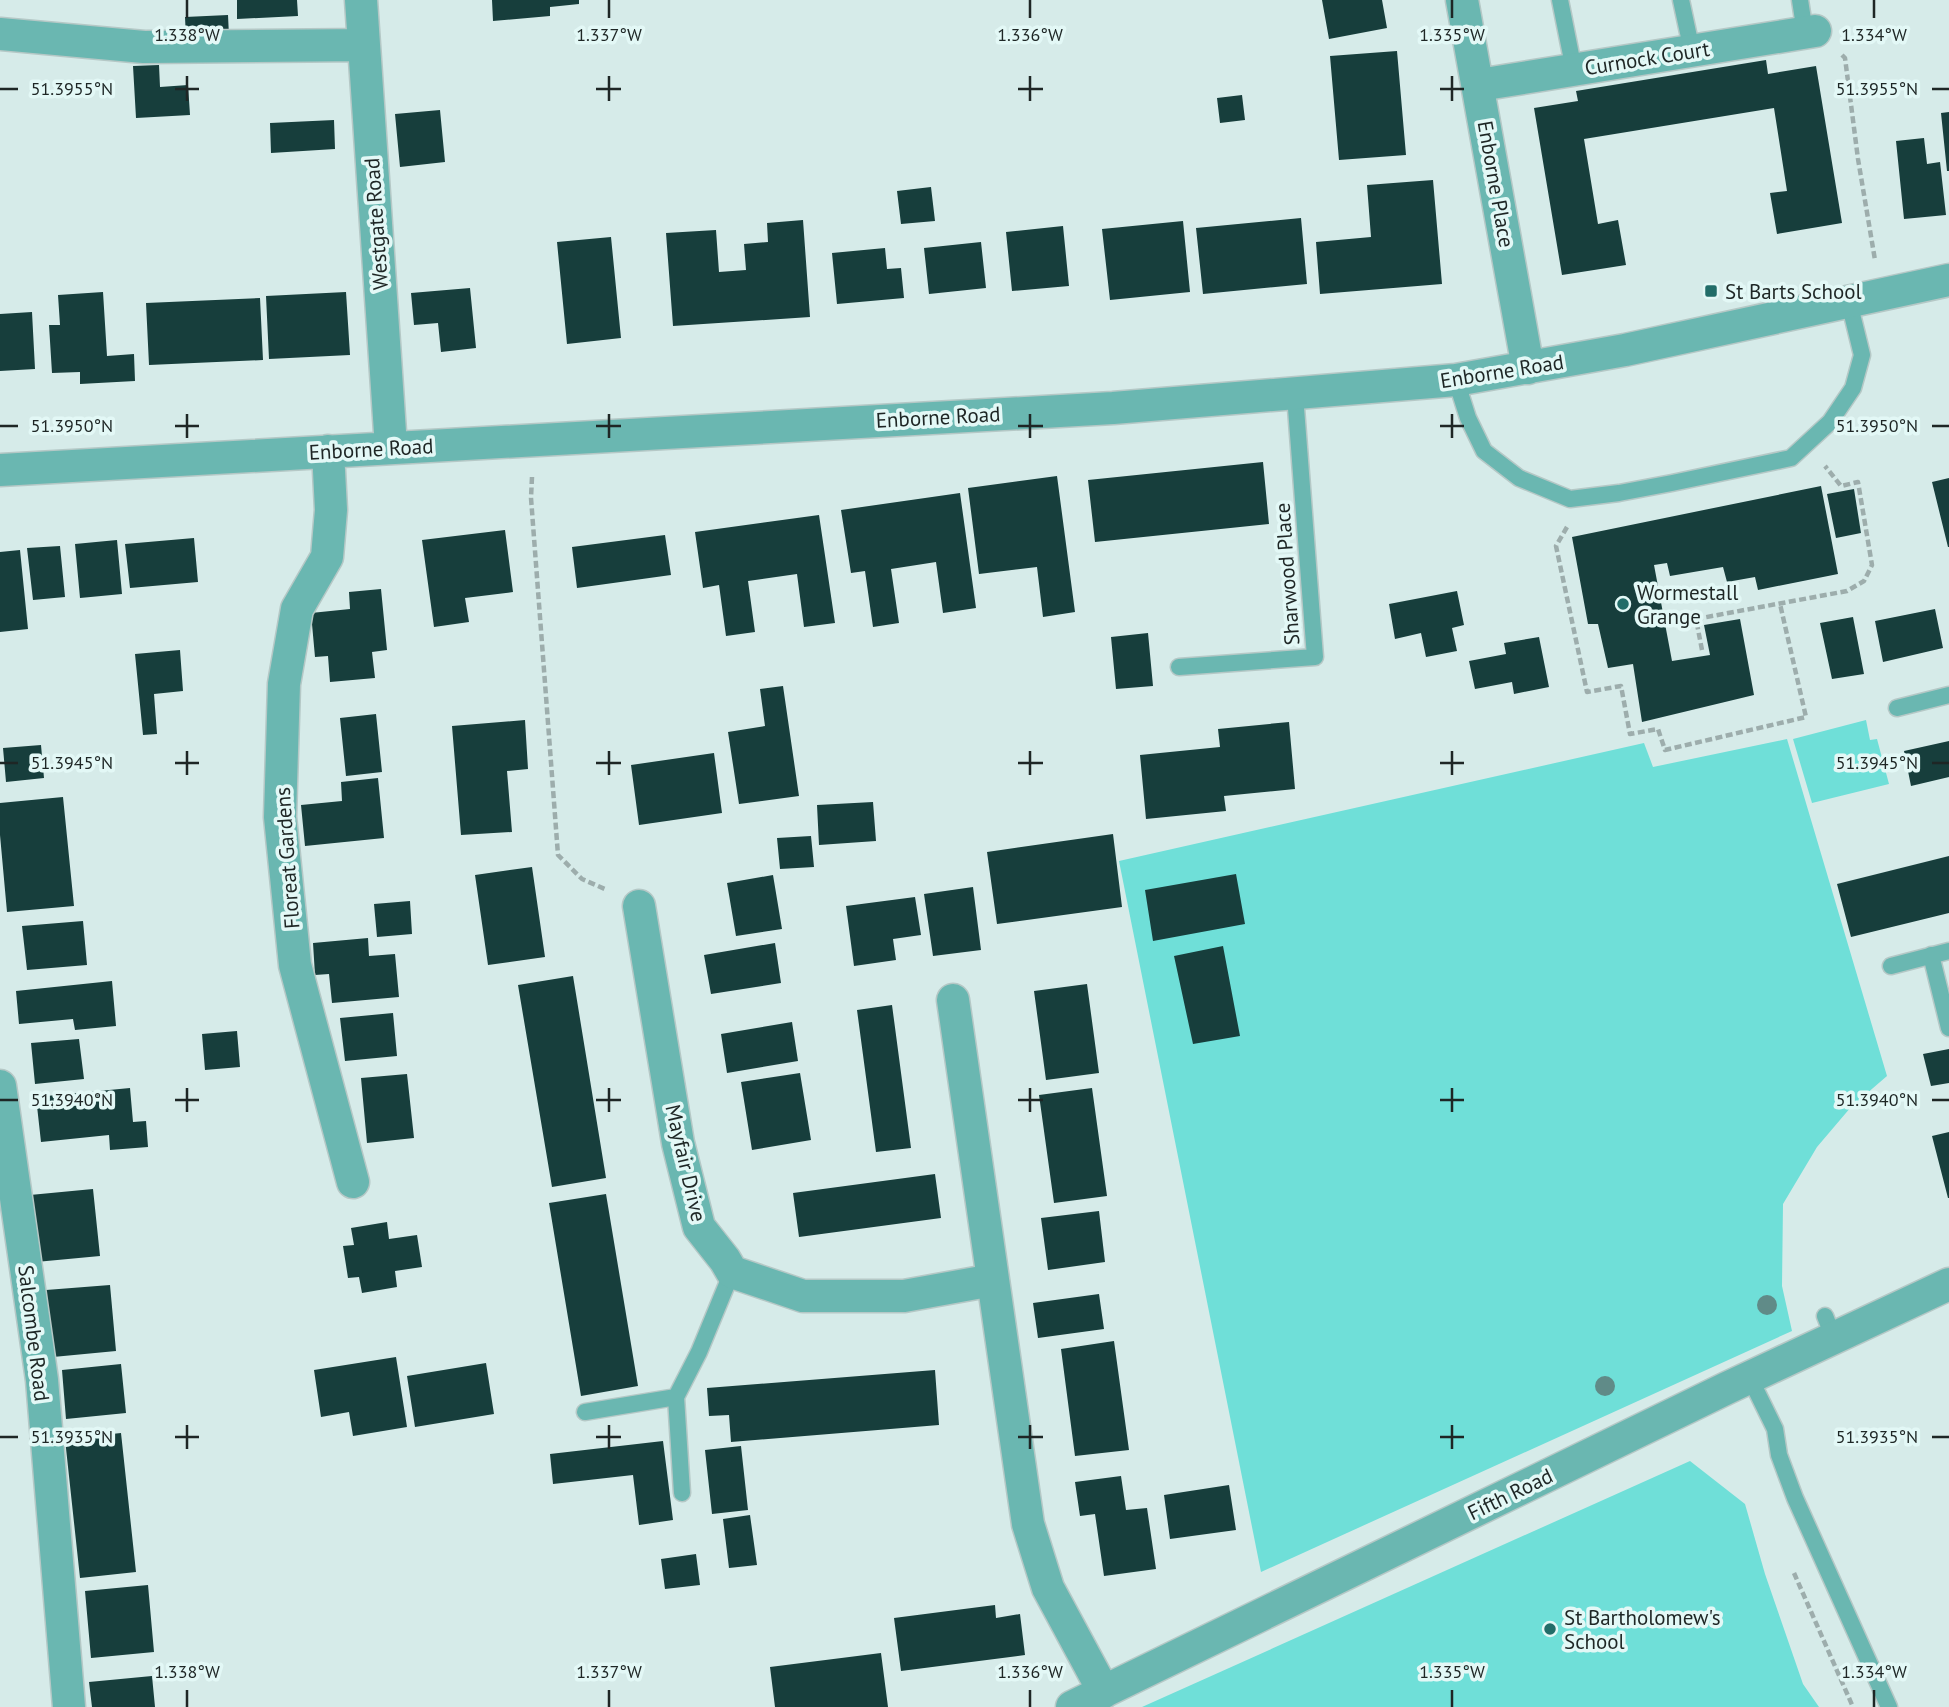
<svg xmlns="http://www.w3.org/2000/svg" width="1949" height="1707" font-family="'PT Sans',sans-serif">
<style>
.green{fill:#6fdfd8}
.building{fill:#173e3c}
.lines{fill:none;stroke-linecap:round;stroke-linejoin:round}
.service-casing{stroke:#b5c8c6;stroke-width:19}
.minor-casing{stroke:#b5c8c6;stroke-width:35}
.path{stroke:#9dadac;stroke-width:4.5;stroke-dasharray:7 3.5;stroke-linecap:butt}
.service{stroke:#6ab7b1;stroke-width:16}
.minor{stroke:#6ab7b1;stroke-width:32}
.tree{fill:#608b88}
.ticks{fill:none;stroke:#1e2625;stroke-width:2.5}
.poi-dot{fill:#226d69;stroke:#e3f8f6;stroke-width:2.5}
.labels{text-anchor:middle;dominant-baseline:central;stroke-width:7;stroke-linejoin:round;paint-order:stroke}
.street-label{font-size:21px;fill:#1e2625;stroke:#e3f8f6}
.poi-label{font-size:21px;fill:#1e2625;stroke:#e3f8f6;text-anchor:start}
.ticks-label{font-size:18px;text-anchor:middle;fill:#1e2625;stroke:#e3f8f6;stroke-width:7;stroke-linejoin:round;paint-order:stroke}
</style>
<rect width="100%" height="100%" fill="#d6ebe9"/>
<path class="green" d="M 1866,720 L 1870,740 L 1877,739 L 1889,784 L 1812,803 L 1793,739 Z
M 1787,739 L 1887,1076 L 1851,1107 L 1817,1147 L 1783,1204 L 1782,1286 L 1792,1331 L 1261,1572 L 1119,861 L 1644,743 L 1653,767 Z
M 1690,1461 L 1745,1504 L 1765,1574 L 1803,1684 L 1819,1707 L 1142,1707 Z"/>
<path class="building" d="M 237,0 L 297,0 L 298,16 L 237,19 Z
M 492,0 L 579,0 L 579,4 L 550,7 L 550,16 L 493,21 Z
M 1322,0 L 1382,0 L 1387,28 L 1329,39 Z
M 228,15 L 229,36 L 186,38 L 185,17 Z
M 1397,51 L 1406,155 L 1339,160 L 1330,56 Z
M 1766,60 L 1768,74 L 1816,66 L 1842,223 L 1777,234 L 1770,193 L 1787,191 L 1774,108 L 1584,139 L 1598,224 L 1618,220 L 1626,265 L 1562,275 L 1534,108 L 1578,101 L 1576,91 Z
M 159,65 L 160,87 L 188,85 L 190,115 L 136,118 L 133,66 Z
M 1242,95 L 1245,120 L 1220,123 L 1217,98 Z
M 440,110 L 445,162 L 400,167 L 395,114 Z
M 1949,112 L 1949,171 L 1947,171 L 1941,113 Z
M 334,120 L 335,149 L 271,153 L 270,123 Z
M 1924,138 L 1927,164 L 1940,162 L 1946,215 L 1904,219 L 1896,141 Z
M 1433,180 L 1442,284 L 1320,294 L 1316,242 L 1371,237 L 1367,185 Z
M 931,187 L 935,221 L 901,224 L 897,191 Z
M 1301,218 L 1307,284 L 1203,294 L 1196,228 Z
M 803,220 L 810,317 L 673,326 L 666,233 L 716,230 L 719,272 L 746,270 L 744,244 L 768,242 L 767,223 Z
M 1183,221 L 1190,292 L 1110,300 L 1102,229 Z
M 1063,226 L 1069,286 L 1012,291 L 1006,232 Z
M 611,237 L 621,338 L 567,344 L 557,242 Z
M 981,242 L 986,288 L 929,294 L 924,248 Z
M 885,248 L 887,269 L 901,268 L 904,298 L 837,304 L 832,253 Z
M 470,288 L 476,348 L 441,352 L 438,323 L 414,325 L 411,293 Z
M 103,292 L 107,356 L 134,354 L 135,381 L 80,384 L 80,372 L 52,373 L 49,325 L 60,325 L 58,295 Z
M 346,292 L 350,355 L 269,359 L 266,296 Z
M 260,298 L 263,360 L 149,365 L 146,303 Z
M 32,312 L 35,369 L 0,371 L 0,314 Z
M 1263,462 L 1269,524 L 1095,542 L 1088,480 Z
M 1057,476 L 1075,612 L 1043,617 L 1037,567 L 979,574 L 968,488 Z
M 1949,478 L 1949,547 L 1948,547 L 1932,482 Z
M 1821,486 L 1838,574 L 1758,590 L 1755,577 L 1727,582 L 1723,567 L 1670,576 L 1667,563 L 1654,565 L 1672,661 L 1710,655 L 1704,625 L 1740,619 L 1754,695 L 1642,722 L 1633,664 L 1608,668 L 1598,624 L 1588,624 L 1572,537 Z
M 1854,489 L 1861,533 L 1836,538 L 1827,494 Z
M 960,493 L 976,608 L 943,613 L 936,562 L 891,569 L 899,623 L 873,627 L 865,571 L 851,573 L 841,510 Z
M 819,515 L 835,623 L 804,627 L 797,574 L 748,581 L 755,632 L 726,636 L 719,585 L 703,588 L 695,532 Z
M 505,530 L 513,592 L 465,598 L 469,622 L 434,627 L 422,540 Z
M 665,535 L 671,575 L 577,588 L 572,547 Z
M 194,538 L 198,582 L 130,588 L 125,544 Z
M 117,540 L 122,594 L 80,598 L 75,544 Z
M 60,546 L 65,597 L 33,600 L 27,548 Z
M 20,550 L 28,629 L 0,632 L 0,552 Z
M 381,589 L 387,650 L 372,652 L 375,678 L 330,682 L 328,656 L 315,657 L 311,613 L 350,609 L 349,592 Z
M 1457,591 L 1464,625 L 1452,628 L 1457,651 L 1426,657 L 1421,633 L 1395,639 L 1389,604 Z
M 1935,609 L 1943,648 L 1883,662 L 1875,621 Z
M 1853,617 L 1864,674 L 1832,679 L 1820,623 Z
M 1148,633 L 1153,686 L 1116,689 L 1111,637 Z
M 1539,637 L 1549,687 L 1514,694 L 1512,682 L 1475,689 L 1469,661 L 1506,654 L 1504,643 Z
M 180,650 L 183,691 L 154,694 L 157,734 L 143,735 L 135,654 Z
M 783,686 L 799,796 L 739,804 L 728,732 L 765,726 L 760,689 Z
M 376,714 L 382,772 L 346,776 L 340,718 Z
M 525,720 L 528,769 L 507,771 L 512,832 L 461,835 L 452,726 Z
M 1289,722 L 1295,789 L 1224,796 L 1226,811 L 1146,819 L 1140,755 L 1220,747 L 1218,729 Z
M 1949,741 L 1949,777 L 1911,786 L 1904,751 Z
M 41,745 L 44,778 L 6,782 L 3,748 Z
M 714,753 L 722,813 L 639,825 L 631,765 Z
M 378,778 L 384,838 L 305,846 L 301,805 L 342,801 L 341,782 Z
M 63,797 L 74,906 L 7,912 L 0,835 L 0,803 Z
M 873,802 L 876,841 L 819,845 L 817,805 Z
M 1113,834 L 1122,907 L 997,924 L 987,852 Z
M 811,836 L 814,867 L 780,869 L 777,838 Z
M 1949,856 L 1949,913 L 1851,937 L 1837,884 Z
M 532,867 L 545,957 L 488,965 L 475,875 Z
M 1236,874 L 1245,924 L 1153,941 L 1145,890 Z
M 773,875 L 782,929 L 736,936 L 727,883 Z
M 973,887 L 981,950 L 933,956 L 924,894 Z
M 915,897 L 921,935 L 893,939 L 896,960 L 854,966 L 846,906 Z
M 410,901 L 412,934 L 377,937 L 374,904 Z
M 83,921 L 87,965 L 27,970 L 22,926 Z
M 368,938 L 369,956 L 395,954 L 399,997 L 332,1003 L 329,974 L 315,975 L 313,943 Z
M 775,943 L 781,983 L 711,994 L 704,955 Z
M 1223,946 L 1240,1036 L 1193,1044 L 1174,956 Z
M 573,976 L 606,1178 L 552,1187 L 518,985 Z
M 112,981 L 116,1026 L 75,1030 L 73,1019 L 19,1024 L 16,991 Z
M 1087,984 L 1099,1073 L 1046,1080 L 1034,991 Z
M 892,1005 L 911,1148 L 876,1152 L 857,1010 Z
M 393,1013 L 397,1056 L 345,1061 L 340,1018 Z
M 792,1022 L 798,1061 L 727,1073 L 721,1034 Z
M 237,1031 L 240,1067 L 205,1070 L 202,1034 Z
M 79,1039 L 84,1079 L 35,1084 L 31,1043 Z
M 1949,1049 L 1949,1083 L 1931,1086 L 1923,1054 Z
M 800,1073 L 811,1140 L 752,1150 L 741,1082 Z
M 407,1074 L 414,1138 L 367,1143 L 361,1078 Z
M 130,1088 L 133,1122 L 146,1121 L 148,1147 L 110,1150 L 109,1135 L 41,1142 L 36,1097 Z
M 1092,1088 L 1107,1196 L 1054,1203 L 1039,1095 Z
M 1949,1132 L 1949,1198 L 1948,1198 L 1932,1136 Z
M 935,1174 L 941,1218 L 799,1237 L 793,1193 Z
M 93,1189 L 100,1256 L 36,1262 L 30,1195 Z
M 606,1194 L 638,1386 L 581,1396 L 549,1203 Z
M 1099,1211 L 1105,1262 L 1048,1270 L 1041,1218 Z
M 387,1222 L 389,1239 L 417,1235 L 422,1267 L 395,1271 L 397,1287 L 362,1293 L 359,1277 L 348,1278 L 343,1246 L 354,1245 L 351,1228 Z
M 110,1285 L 116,1351 L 53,1357 L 46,1290 Z
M 1099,1294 L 1104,1329 L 1038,1338 L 1033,1303 Z
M 1114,1341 L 1129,1450 L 1075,1456 L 1061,1349 Z
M 396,1357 L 407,1427 L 353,1436 L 349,1412 L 321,1417 L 314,1370 Z
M 486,1363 L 494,1414 L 415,1427 L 407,1376 Z
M 121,1364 L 126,1413 L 66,1419 L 62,1370 Z
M 935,1370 L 939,1425 L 731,1442 L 729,1415 L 709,1416 L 707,1388 Z
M 121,1433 L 136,1572 L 80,1578 L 65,1439 Z
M 663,1441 L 673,1520 L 639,1525 L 633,1475 L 553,1484 L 550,1454 Z
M 741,1446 L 748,1510 L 712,1514 L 705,1450 Z
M 1121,1476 L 1126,1510 L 1147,1508 L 1156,1569 L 1104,1576 L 1095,1514 L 1080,1516 L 1075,1482 Z
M 1229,1485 L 1236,1530 L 1170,1539 L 1164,1495 Z
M 750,1515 L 757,1565 L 729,1568 L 723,1519 Z
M 696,1554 L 700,1585 L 665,1589 L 661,1559 Z
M 148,1585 L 154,1652 L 91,1658 L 85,1591 Z
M 995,1605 L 996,1618 L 1020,1614 L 1025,1655 L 901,1671 L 894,1618 Z
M 881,1653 L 888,1707 L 775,1707 L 770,1667 Z
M 152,1676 L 155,1707 L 92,1707 L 89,1682 Z"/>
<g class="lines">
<defs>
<path id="service" d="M 1560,0 L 1574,70
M 1681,0 L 1692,51
M 1800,0 L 1805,33
M 1456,380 L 1468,418 L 1484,451 L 1519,478 L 1570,499 L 1619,493 L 1672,483 L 1791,458 L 1830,422 L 1853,388 L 1862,355 L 1849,302
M 1179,667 L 1315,657 L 1295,395
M 1897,708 L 1949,695
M 1931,955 L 1949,1028
M 1891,966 L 1949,951
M 1825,1316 L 1834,1339
M 1750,1378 L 1775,1429 L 1779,1455 L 1795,1498 L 1889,1707
M 585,1412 L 676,1397
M 682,1493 L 676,1397 L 699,1352 L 732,1272"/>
<path id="minor" d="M 361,0 L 391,447
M 1462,0 L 1528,368
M 0,34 L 144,47 L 364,45
M 1479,85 L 1815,31
M 328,451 L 331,510 L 327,557 L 297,609 L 284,684 L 280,817 L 295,965 L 353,1182
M 0,470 L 1113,408 L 1456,380 L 1625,350 L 1949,280
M 639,906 L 678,1143 L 699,1227 L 725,1260 L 732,1272 L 803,1296 L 904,1296 L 993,1280
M 953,1000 L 1028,1524 L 1048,1588 L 1104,1692
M 0,1086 L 42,1380 L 69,1707
M 1072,1707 L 1727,1388 L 1949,1284"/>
</defs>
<use href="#service" class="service-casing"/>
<use href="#minor" class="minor-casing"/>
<path class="path" d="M 1842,55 L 1845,58 L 1858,159 L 1875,260
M 532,477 L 531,498 L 558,855 L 582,879 L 607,890
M 1567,527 L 1556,546 L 1587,692 L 1621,686 L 1630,734 L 1658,729 L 1665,750 L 1806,717 L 1780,604
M 1702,650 L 1696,619 L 1847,591 L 1864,581 L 1872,565 L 1858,482 L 1841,486 L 1825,466
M 1794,1573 L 1853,1707"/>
<use href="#service" class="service"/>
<use href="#minor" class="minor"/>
</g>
<g class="tree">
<circle cx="1767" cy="1305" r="10"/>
<circle cx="1605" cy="1386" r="10"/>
</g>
<path class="ticks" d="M 187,0 L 187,18M 609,0 L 609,18M 1030,0 L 1030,18M 1452,0 L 1452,18M 1874,0 L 1874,18M 187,76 L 187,101M 609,76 L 609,101M 1030,76 L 1030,101M 1452,76 L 1452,101M 0,89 L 18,89M 175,89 L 199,89M 596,89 L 621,89M 1018,89 L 1043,89M 1440,89 L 1464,89M 1932,89 L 1949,89M 187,414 L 187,438M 609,414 L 609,438M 1030,414 L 1030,438M 1452,414 L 1452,438M 0,426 L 18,426M 175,426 L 199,426M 596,426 L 621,426M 1018,426 L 1043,426M 1440,426 L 1464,426M 1932,426 L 1949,426M 187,751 L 187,775M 609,751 L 609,775M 1030,751 L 1030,775M 1452,751 L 1452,775M 0,763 L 18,763M 175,763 L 199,763M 596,763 L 621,763M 1018,763 L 1043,763M 1440,763 L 1464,763M 1932,763 L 1949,763M 187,1088 L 187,1112M 609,1088 L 609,1112M 1030,1088 L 1030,1112M 1452,1088 L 1452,1112M 0,1100 L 18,1100M 175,1100 L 199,1100M 596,1100 L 621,1100M 1018,1100 L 1043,1100M 1440,1100 L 1464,1100M 1932,1100 L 1949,1100M 187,1425 L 187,1449M 609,1425 L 609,1449M 1030,1425 L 1030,1449M 1452,1425 L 1452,1449M 0,1437 L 18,1437M 175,1437 L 199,1437M 596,1437 L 621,1437M 1018,1437 L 1043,1437M 1440,1437 L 1464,1437M 1932,1437 L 1949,1437M 187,1690 L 187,1707M 609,1690 L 609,1707M 1030,1690 L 1030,1707M 1452,1690 L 1452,1707M 1874,1690 L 1874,1707"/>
<g class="poi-dot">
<rect x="1704" y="284" width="14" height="14" rx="3.5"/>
<circle cx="1623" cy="604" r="7"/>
<circle cx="1550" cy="1629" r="7"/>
</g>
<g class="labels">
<g class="street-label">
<text transform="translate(1647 58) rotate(-9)">Curnock Court</text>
<text transform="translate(1496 184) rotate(80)">Enborne Place</text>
<text transform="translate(376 224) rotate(-94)">Westgate Road</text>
<text transform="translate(1502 371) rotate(-9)">Enborne Road</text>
<text transform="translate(938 417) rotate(-3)">Enborne Road</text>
<text transform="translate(371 449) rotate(-3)">Enborne Road</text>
<text transform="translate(1287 574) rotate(-94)">Sharwood Place</text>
<text transform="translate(287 858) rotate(-94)">Floreat Gardens</text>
<text transform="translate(686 1163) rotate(77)">Mayfair Drive</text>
<text transform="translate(34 1333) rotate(83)">Salcombe Road</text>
<text transform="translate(1510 1494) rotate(-26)">Fifth Road</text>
</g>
<g class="poi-label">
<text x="1725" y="291">St Barts School</text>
<text x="1637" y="592">Wormestall<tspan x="1637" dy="24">Grange</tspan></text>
<text x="1564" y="1617">St Bartholomew's<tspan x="1564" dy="24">School</tspan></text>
</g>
</g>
<g class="ticks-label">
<text x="187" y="41">1.338°W</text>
<text x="609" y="41">1.337°W</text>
<text x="1030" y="41">1.336°W</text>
<text x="1452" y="41">1.335°W</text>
<text x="1874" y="41">1.334°W</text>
<text x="72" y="95">51.3955°N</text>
<text x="1877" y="95">51.3955°N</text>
<text x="72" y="432">51.3950°N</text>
<text x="1877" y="432">51.3950°N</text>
<text x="72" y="769">51.3945°N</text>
<text x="1877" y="769">51.3945°N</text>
<text x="72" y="1106">51.3940°N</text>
<text x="1877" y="1106">51.3940°N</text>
<text x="72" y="1443">51.3935°N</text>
<text x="1877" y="1443">51.3935°N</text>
<text x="187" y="1678">1.338°W</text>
<text x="609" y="1678">1.337°W</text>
<text x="1030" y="1678">1.336°W</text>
<text x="1452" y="1678">1.335°W</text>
<text x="1874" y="1678">1.334°W</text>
</g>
</svg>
